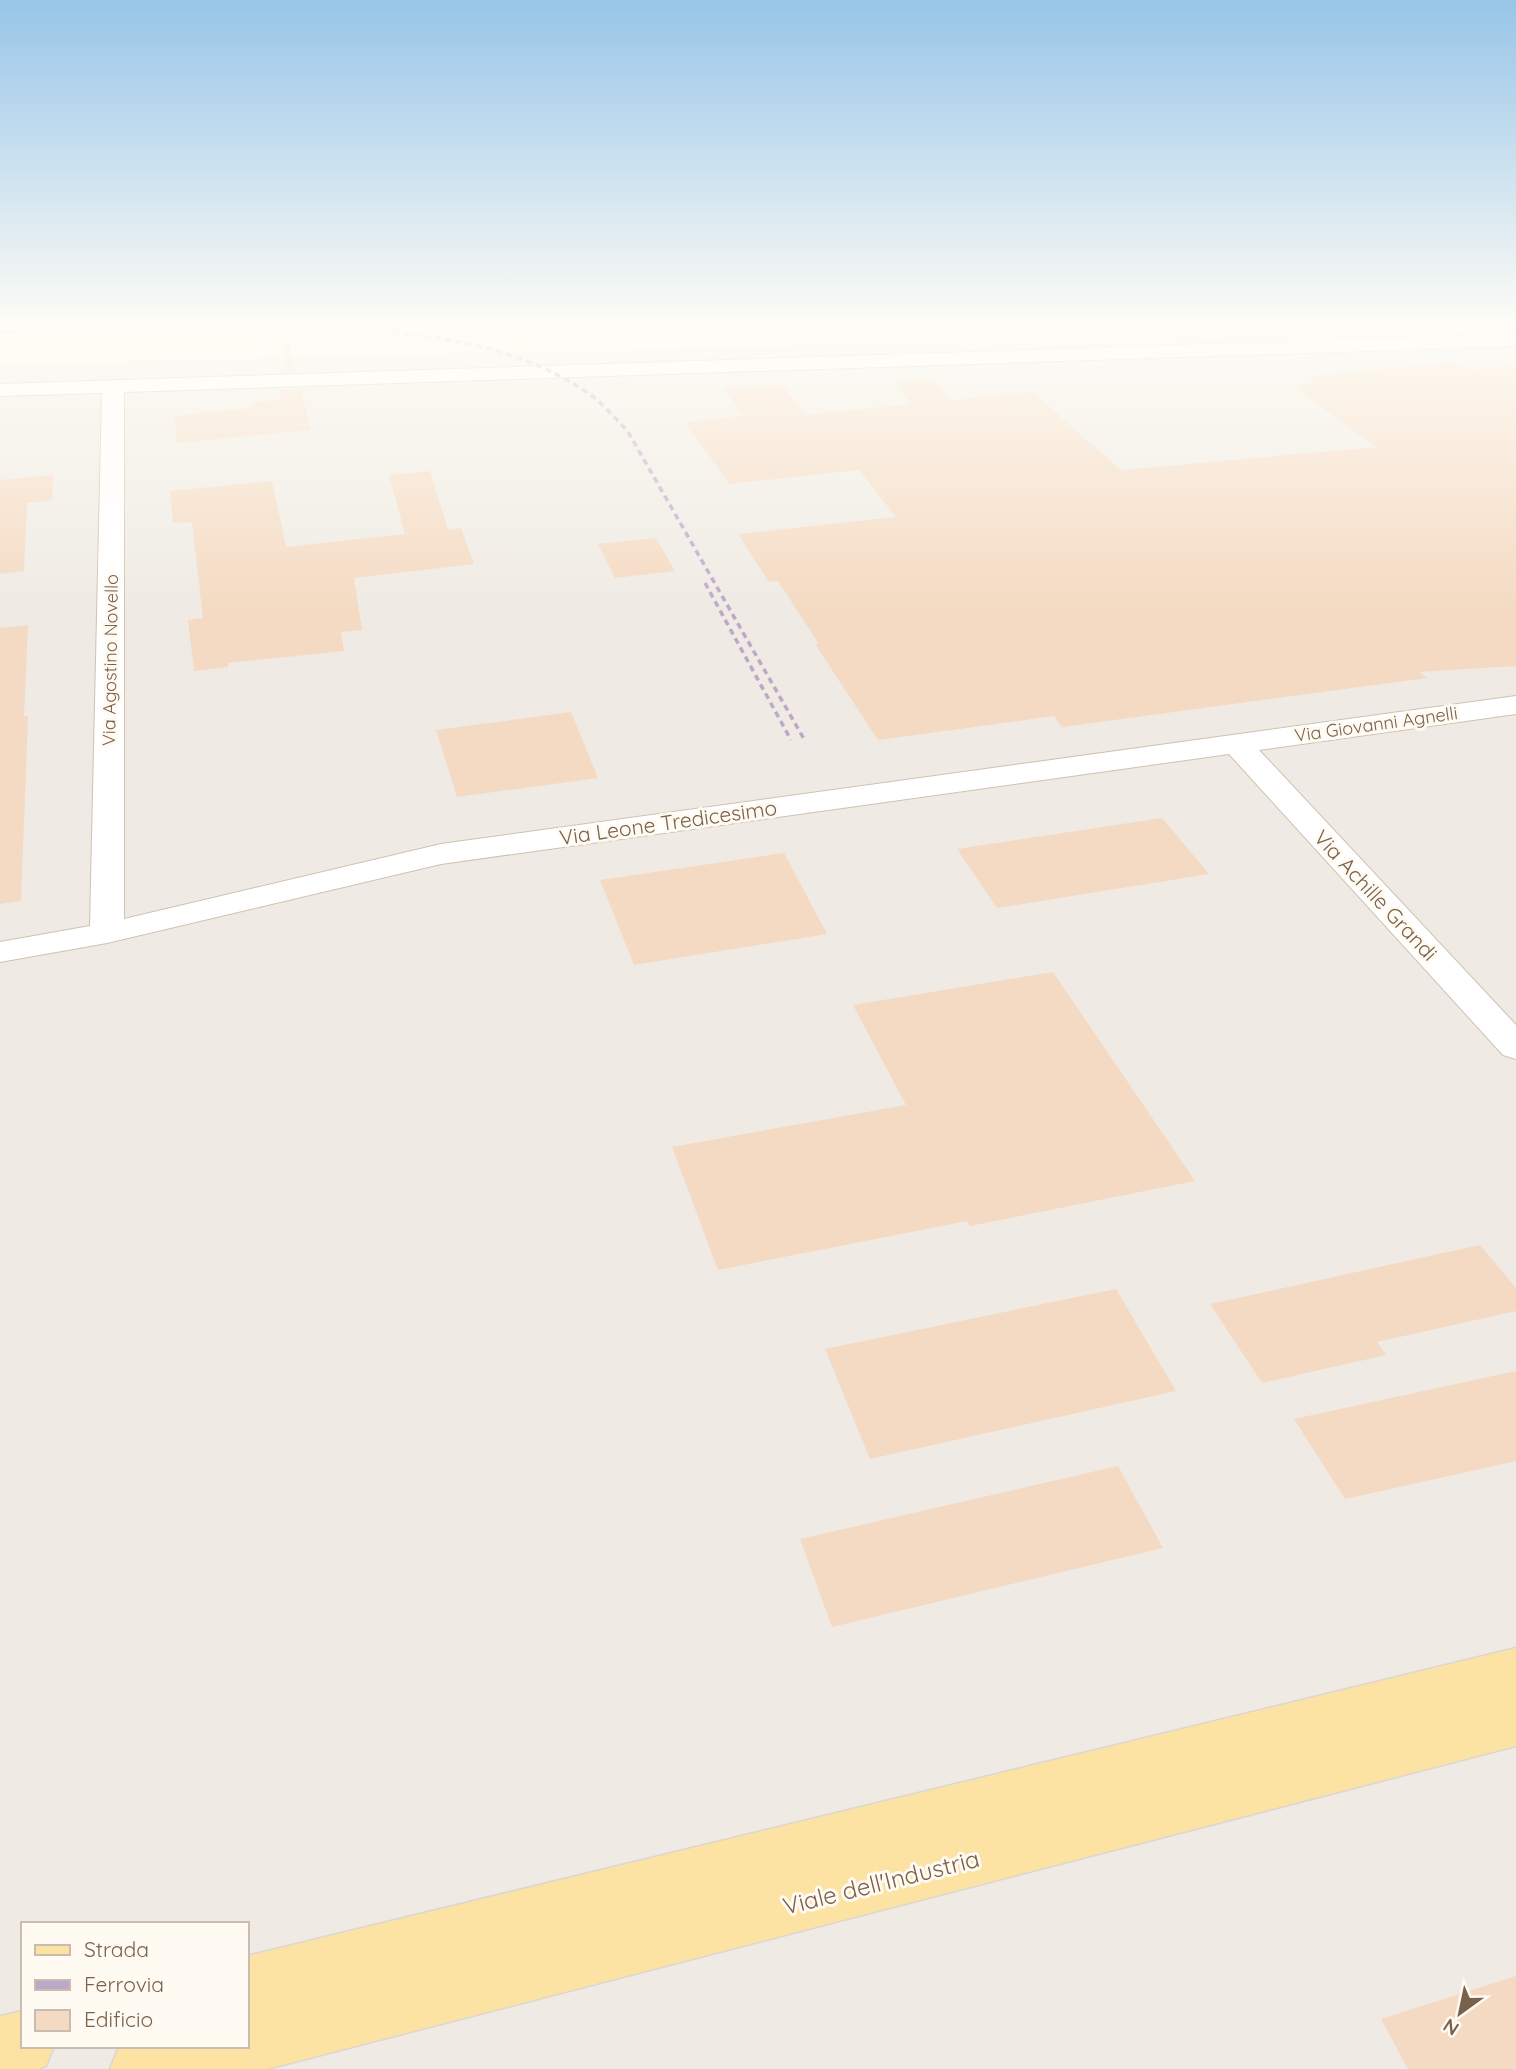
<svg xmlns="http://www.w3.org/2000/svg" width="1516" height="2069" font-family="Quicksand,sans-serif">
<style>
.industrial{fill:#efeae4;fill-rule:evenodd}
.building{fill:#f4dac2}
.lines{fill:none;stroke-linecap:round;stroke-linejoin:round}
.minor-casing{stroke:#d1c1b0;stroke-width:2}
.major-casing{stroke:#dcd6d0;stroke-width:3}
.minor{fill:#fff;fill-rule:evenodd}
.major{fill:#fce3a4;fill-rule:evenodd}
.rail{stroke:#bda8c9;stroke-width:3.5;stroke-dasharray:6 4.5;stroke-linecap:butt}
.labels{text-anchor:middle;dominant-baseline:central;stroke-width:6;stroke-linejoin:round;paint-order:stroke}
.far-street-label{font-size:18px;fill:#7a614c;stroke:#fffbf3}
.street-label{font-size:21px;fill:#7a614c;stroke:#fffbf3}
.near-street-label{font-size:24px;fill:#7a614c;stroke:#fffbf3}
</style>
<rect width="100%" height="100%" fill="#fdf8ec"/>
<path class="industrial" d="M 1516,330 L 1516,2069 L 0,2069 L 0,364 ZM 23,1924 L 247,1924 L 247,2046 L 23,2046 Z"/>
<path class="building" d="M 286,340 L 288,340 L 296,372 L 283,372 Z
M 1457,362 L 1470,370 L 1516,366 L 1516,666 L 1419,672 L 1427,678 L 1062,727 L 1054,716 L 878,740 L 815,644 L 819,644 L 778,581 L 769,582 L 738,534 L 896,517 L 859,470 L 729,484 L 685,422 L 743,416 L 724,388 L 783,385 L 805,415 L 912,404 L 894,382 L 933,379 L 952,400 L 1033,392 L 1121,470 L 1376,447 L 1291,385 L 1316,383 L 1307,376 Z
M 280,389 L 301,389 L 311,430 L 177,443 L 174,416 L 253,408 L 252,402 L 279,400 Z
M 430,471 L 448,530 L 461,528 L 474,564 L 354,578 L 362,630 L 341,632 L 344,651 L 228,663 L 228,667 L 194,671 L 188,620 L 203,618 L 192,522 L 173,523 L 170,491 L 272,481 L 286,547 L 405,534 L 389,475 Z
M 53,475 L 52,500 L 27,503 L 24,571 L 0,574 L 0,480 Z
M 656,538 L 675,571 L 615,578 L 598,544 Z
M 28,625 L 24,716 L 28,716 L 21,901 L 0,904 L 0,628 Z
M 571,712 L 598,778 L 457,797 L 436,730 Z
M 1162,818 L 1209,874 L 997,908 L 957,849 Z
M 784,853 L 827,934 L 634,965 L 600,880 Z
M 1053,972 L 1195,1181 L 970,1226 L 967,1221 L 718,1270 L 672,1147 L 906,1105 L 853,1005 Z
M 1480,1245 L 1516,1288 L 1516,1311 L 1377,1342 L 1386,1355 L 1262,1383 L 1210,1304 Z
M 1116,1289 L 1176,1391 L 870,1459 L 825,1349 Z
M 1516,1371 L 1516,1461 L 1345,1499 L 1294,1419 Z
M 1118,1466 L 1163,1548 L 832,1627 L 800,1539 Z
M 1516,1976 L 1516,2069 L 1408,2069 L 1381,2019 Z"/>
<g class="lines">
<defs>
<path id="minor" d="M 1516,334 L 1516,346 L 124,392 L 124,919 L 441,844 L 1516,696 L 1516,714 L 1259,750 L 1516,1025 L 1516,1059 L 1503,1055 L 1229,754 L 441,864 L 107,943 L 0,962 L 0,942 L 90,926 L 102,393 L 0,396 L 0,384 Z"/>
<path id="major" d="M 1516,1648 L 1516,1746 L 267,2069 L 110,2069 L 119,2046 L 247,2046 L 247,1956 Z
M 23,2011 L 23,2046 L 54,2046 L 46,2066 L 38,2069 L 0,2069 L 0,2016 Z"/>
</defs>
<use href="#minor" class="minor-casing"/>
<use href="#major" class="major-casing"/>
<use href="#minor" class="minor"/>
<use href="#major" class="major"/>
<path class="rail" d="M 246,330 C 360,329 491,326 588,393 C 603,403 614,418 627,430 L 804,739
M 0,332 L 258,323
M 705,583 L 791,740"/>
</g>
<linearGradient id="sky" x2="0" y2="1"><stop stop-color="#97c5e8"/><stop offset="0.53" stop-color="#fefcf6"/><stop offset="1" stop-color="#fefcf6" stop-opacity="0"/></linearGradient>
<rect width="1516" height="612" fill="url(#sky)"/>
<g class="labels">
<g class="far-street-label">
<text transform="translate(110 660) rotate(-89)">Via Agostino Novello</text>
<text transform="translate(1376 724) rotate(-8)">Via Giovanni Agnelli</text>
</g>
<g class="street-label">
<text transform="translate(668 822) rotate(-8)">Via Leone Tredicesimo</text>
<text transform="translate(1376 895) rotate(47)">Via Achille Grandi</text>
</g>
<g class="near-street-label">
<text transform="translate(881 1882) rotate(-14)">Viale dell'Industria</text>
</g>
</g>
<rect x="21" y="1922" width="228" height="126" fill="#fffbf3" stroke="#cabdb0" stroke-width="2"/>
<rect x="35" y="1945" width="35" height="10" fill="#fce3a4" stroke="#cabdb0" stroke-width="2"/>
<text x="84" y="1957" font-size="21" fill="#7a614c">Strada</text>
<rect x="35" y="1980" width="35" height="10" fill="#bda8c9" stroke="#cabdb0" stroke-width="2"/>
<text x="84" y="1992" font-size="21" fill="#7a614c">Ferrovia</text>
<rect x="35" y="2010" width="35" height="21" fill="#f4dac2" stroke="#cabdb0" stroke-width="2"/>
<text x="84" y="2027" font-size="21" fill="#7a614c">Edificio</text>
<g transform="translate(1460 2013) rotate(213)" stroke="#fffbf3" stroke-width="5" paint-order="stroke">
<path d="M0-5L12 26L0 18L-12 26Z" fill="#7a614c"/>
<text y="-10" font-size="19" font-weight="bold" text-anchor="middle" fill="#7a614c">N</text>
</g>
</svg>
